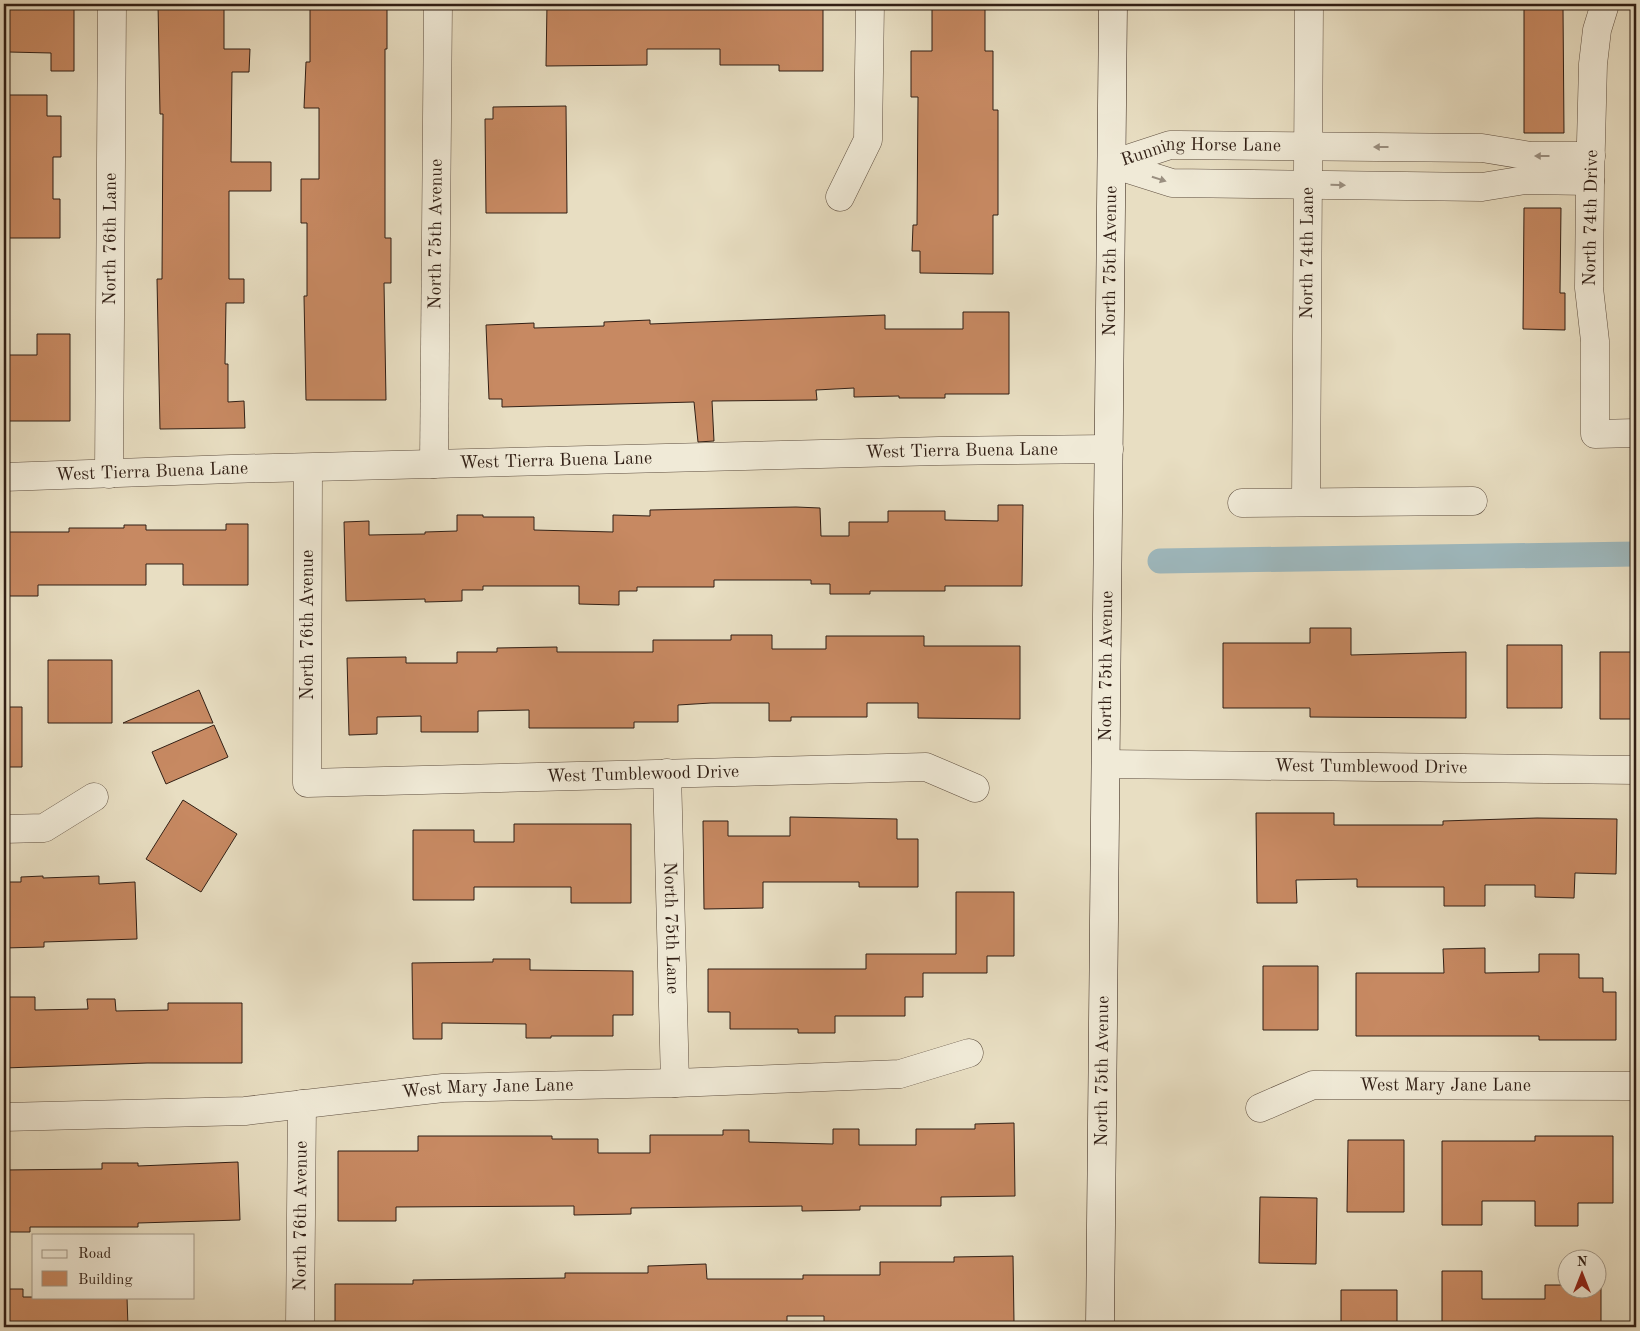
<svg xmlns="http://www.w3.org/2000/svg" width="1640" height="1331" font-family="'Old Standard TT',serif">
<style>
.lines{fill:none;stroke-linecap:round;stroke-linejoin:round}
.canal{stroke:#9eb9bf;stroke-width:25}
.building{fill:#c78962;stroke:#311f15}
.street-casing{stroke:#5f4f40;stroke-width:29}
.secondary-casing{stroke:#311f15;stroke-width:29}
.street{stroke:#f0ead7;stroke-width:28}
.secondary{stroke:#f0ead7;stroke-width:28}
.oneway{fill:#9a8f80}
.labels{text-anchor:middle;dominant-baseline:central;stroke-width:4.5;stroke-linejoin:round;paint-order:stroke}
.street-label{font-size:18px;fill:#311f15;stroke:#f0ead7}
</style>
<rect width="100%" height="100%" fill="#e8dec2"/>
<filter id="stains"><feTurbulence type="fractalNoise" baseFrequency=".004" numOctaves="4"/><feColorMatrix values="0 0 0 0 .2 0 0 0 0 .09 0 0 0 0 .02 0 0 0 .5 -.17"/></filter>
<radialGradient id="worn" r=".72"><stop offset=".6" stop-color="#630" stop-opacity="0"/><stop offset="1" stop-color="#630" stop-opacity=".3"/></radialGradient>
<g class="lines">
<path class="canal" d="M 1160,561 L 1636,554"/>
</g>
<path class="building" d="M 9,4 L 74,4 L 74,71 L 51,71 L 51,53 L 9,52 Z
M 158,4 L 224,4 L 224,49 L 250,49 L 249,72 L 232,72 L 231,162 L 271,162 L 271,191 L 229,191 L 229,279 L 244,279 L 244,303 L 226,303 L 225,364 L 228,364 L 228,402 L 244,401 L 245,428 L 160,429 L 157,279 L 162,279 L 163,114 L 160,114 Z
M 310,4 L 387,4 L 387,49 L 385,49 L 385,238 L 391,238 L 391,283 L 384,283 L 386,400 L 306,400 L 304,296 L 307,296 L 307,223 L 301,223 L 301,179 L 319,179 L 319,108 L 304,108 L 306,62 L 310,62 Z
M 547,4 L 823,4 L 823,71 L 779,71 L 779,65 L 720,65 L 720,49 L 647,49 L 647,65 L 546,66 Z
M 932,4 L 985,4 L 985,51 L 993,51 L 993,110 L 998,110 L 998,215 L 993,215 L 993,274 L 920,273 L 920,251 L 912,251 L 913,225 L 917,225 L 918,97 L 911,97 L 911,51 L 932,51 Z
M 1524,8 L 1563,8 L 1564,133 L 1524,133 Z
M 4,95 L 47,95 L 47,116 L 61,116 L 61,157 L 53,157 L 53,199 L 60,199 L 60,238 L 4,238 Z
M 566,106 L 567,213 L 486,213 L 485,119 L 493,119 L 493,107 Z
M 1524,208 L 1561,208 L 1560,293 L 1565,293 L 1565,330 L 1523,329 Z
M 963,312 L 1009,312 L 1009,394 L 945,394 L 945,398 L 899,398 L 899,396 L 854,397 L 854,388 L 816,390 L 817,400 L 712,401 L 714,441 L 698,442 L 694,402 L 502,407 L 502,399 L 489,399 L 486,325 L 534,323 L 534,328 L 604,326 L 604,322 L 650,320 L 650,324 L 885,315 L 885,329 L 963,329 Z
M 37,334 L 70,334 L 70,421 L 6,421 L 6,355 L 37,355 Z
M 998,505 L 1023,505 L 1022,586 L 945,586 L 945,591 L 870,591 L 870,594 L 830,594 L 830,584 L 811,584 L 811,580 L 714,580 L 714,587 L 637,587 L 637,591 L 619,591 L 619,605 L 579,604 L 579,586 L 483,586 L 483,590 L 462,590 L 462,601 L 425,602 L 425,599 L 346,601 L 344,522 L 369,521 L 369,535 L 425,534 L 425,532 L 457,531 L 457,515 L 483,515 L 483,517 L 534,517 L 534,530 L 613,532 L 613,515 L 650,516 L 650,510 L 796,507 L 820,508 L 821,536 L 849,536 L 849,522 L 888,522 L 888,511 L 945,511 L 945,520 L 998,521 Z
M 226,524 L 248,524 L 248,585 L 183,585 L 183,564 L 146,564 L 146,585 L 38,585 L 38,596 L 4,596 L 4,532 L 69,532 L 69,528 L 124,528 L 124,525 L 146,525 L 146,530 L 226,530 Z
M 1310,628 L 1351,628 L 1351,655 L 1466,652 L 1466,718 L 1310,717 L 1310,708 L 1223,708 L 1223,643 L 1310,643 Z
M 731,635 L 772,635 L 772,649 L 826,649 L 826,636 L 924,636 L 924,646 L 1020,646 L 1020,719 L 918,718 L 918,703 L 867,703 L 867,717 L 791,717 L 791,721 L 769,721 L 769,703 L 711,703 L 678,705 L 678,722 L 634,722 L 634,728 L 529,728 L 529,710 L 478,711 L 478,732 L 421,732 L 421,716 L 377,717 L 377,734 L 349,735 L 347,658 L 406,657 L 406,663 L 457,663 L 457,652 L 497,652 L 497,648 L 557,647 L 557,652 L 653,652 L 653,640 L 731,640 Z
M 1507,645 L 1562,645 L 1562,708 L 1507,708 Z
M 1600,652 L 1636,652 L 1636,719 L 1600,719 Z
M 48,660 L 112,660 L 112,723 L 48,723 Z
M 199,690 L 213,723 L 123,723 Z
M 4,707 L 22,707 L 22,767 L 4,767 Z
M 214,725 L 228,757 L 166,784 L 152,752 Z
M 183,800 L 237,834 L 201,892 L 146,859 Z
M 1256,813 L 1334,813 L 1334,825 L 1443,825 L 1443,821 L 1537,818 L 1617,819 L 1616,874 L 1575,873 L 1574,898 L 1535,897 L 1535,885 L 1485,885 L 1485,906 L 1444,906 L 1444,887 L 1357,887 L 1357,879 L 1296,880 L 1297,903 L 1257,903 Z
M 790,817 L 897,819 L 897,839 L 918,839 L 918,887 L 859,887 L 859,882 L 763,882 L 763,908 L 704,909 L 703,821 L 728,821 L 728,836 L 790,836 Z
M 514,824 L 631,824 L 631,903 L 571,903 L 571,887 L 474,887 L 474,900 L 413,900 L 413,830 L 474,830 L 474,842 L 514,842 Z
M 43,876 L 43,878 L 99,876 L 99,884 L 135,882 L 137,939 L 44,942 L 44,947 L 4,948 L 4,882 L 21,882 L 21,877 Z
M 956,892 L 1014,892 L 1014,956 L 987,956 L 987,973 L 923,973 L 923,997 L 905,997 L 905,1016 L 835,1016 L 835,1033 L 798,1033 L 798,1029 L 730,1029 L 730,1012 L 708,1012 L 708,969 L 866,969 L 866,954 L 956,954 Z
M 1485,948 L 1485,973 L 1539,972 L 1539,954 L 1579,954 L 1579,978 L 1603,978 L 1603,992 L 1616,992 L 1616,1040 L 1539,1040 L 1539,1036 L 1356,1036 L 1356,973 L 1444,973 L 1443,949 Z
M 493,959 L 530,959 L 530,970 L 633,971 L 633,1015 L 613,1015 L 613,1036 L 551,1036 L 551,1038 L 526,1038 L 526,1024 L 442,1023 L 442,1039 L 413,1039 L 412,963 L 493,962 Z
M 1263,966 L 1318,966 L 1318,1030 L 1263,1030 Z
M 4,997 L 35,997 L 35,1010 L 88,1009 L 87,999 L 115,999 L 116,1011 L 168,1010 L 168,1003 L 242,1003 L 242,1063 L 147,1063 L 4,1068 Z
M 1014,1123 L 1015,1196 L 941,1197 L 941,1206 L 860,1206 L 860,1210 L 802,1211 L 802,1206 L 631,1208 L 631,1214 L 574,1215 L 574,1206 L 396,1207 L 396,1221 L 338,1221 L 338,1151 L 418,1151 L 418,1136 L 552,1136 L 552,1139 L 598,1139 L 598,1153 L 650,1153 L 650,1135 L 723,1135 L 723,1130 L 749,1130 L 749,1142 L 833,1144 L 833,1129 L 859,1129 L 859,1145 L 916,1145 L 916,1129 L 975,1129 L 975,1124 Z
M 1535,1136 L 1613,1136 L 1613,1203 L 1578,1203 L 1578,1226 L 1535,1226 L 1535,1201 L 1482,1201 L 1482,1225 L 1442,1225 L 1442,1141 L 1535,1141 Z
M 1348,1140 L 1404,1140 L 1404,1212 L 1347,1212 Z
M 238,1162 L 240,1220 L 138,1223 L 138,1227 L 30,1227 L 30,1232 L 4,1232 L 4,1170 L 102,1169 L 102,1163 L 138,1163 L 138,1166 Z
M 1260,1197 L 1317,1198 L 1316,1264 L 1259,1263 Z
M 1013,1256 L 1014,1322 L 991,1323 L 992,1327 L 920,1327 L 920,1323 L 862,1323 L 862,1327 L 824,1327 L 824,1316 L 787,1316 L 787,1322 L 769,1322 L 769,1327 L 335,1327 L 335,1284 L 413,1284 L 413,1280 L 565,1278 L 565,1273 L 648,1273 L 648,1266 L 706,1264 L 707,1279 L 803,1279 L 803,1275 L 880,1275 L 880,1262 L 954,1262 L 954,1257 Z
M 1442,1271 L 1482,1271 L 1482,1299 L 1545,1299 L 1545,1285 L 1568,1285 L 1568,1288 L 1598,1288 L 1598,1285 L 1601,1285 L 1601,1327 L 1442,1327 Z
M 4,1289 L 23,1289 L 23,1297 L 127,1297 L 128,1327 L 4,1327 Z
M 1341,1290 L 1397,1290 L 1397,1327 L 1341,1327 Z"/>
<g class="lines">
<defs>
<g id="street">
<path d="M 1605,4 L 1597,30 L 1593,64 L 1590,181 L 1589,288 L 1595,341 L 1595,434 L 1636,433"/>
<path id="s1" d="M 1112,164 L 1170,145 L 1179,145 L 1482,148 L 1531,156 L 1591,156"/>
<path d="M 1112,164 L 1172,183 L 1482,187 L 1525,180 L 1590,181"/>
<path d="M 840,197 L 868,140 L 870,4"/>
<path id="s2" d="M 434,464 L 438,4"/>
<path id="s3" d="M 308,468 L 307,783 L 926,767 L 975,788"/>
<path id="s4" d="M 109,474 L 112,4"/>
<path id="s5" d="M 4,477 L 231,469 L 939,451 L 1109,449"/>
<path id="s6" d="M 1306,502 L 1309,4"/>
<path d="M 1242,503 L 1473,501"/>
<path id="s7" d="M 1106,764 L 1636,770"/>
<path id="s8" d="M 667,773 L 675,1083"/>
<path d="M 4,829 L 44,828 L 94,797"/>
<path id="s9" d="M 1260,1108 L 1313,1085 L 1636,1086"/>
<path id="s10" d="M 4,1117 L 245,1111 L 443,1088 L 675,1083 L 900,1074 L 969,1053"/>
<path id="s11" d="M 300,1327 L 302,1104"/>
</g>
<g id="secondary">
<path id="s12" d="M 1100,1327 L 1113,4"/>
</g>
</defs>
<use href="#street" class="street-casing"/>
<use href="#secondary" class="secondary-casing"/>
<use href="#street" class="street"/>
<use href="#secondary" class="secondary"/>
</g>
<defs><path id="oneway-solid" d="M-6-.8H1V-3.2L6.5 0L1 3.2V.8H-6Z" transform="scale(1.25)"/></defs>
<g class="oneway">
<use href="#oneway-solid" transform="translate(1381 147) rotate(-180)"/>
<use href="#oneway-solid" transform="translate(1542 156) rotate(180)"/>
<use href="#oneway-solid" transform="translate(1159 179) rotate(18)"/>
<use href="#oneway-solid" transform="translate(1338 185) rotate(1)"/>
</g>
<g class="labels">
<g class="street-label">
<text stroke="none"><textPath href="#s1" startOffset="91">Running Horse Lane</textPath></text>
<text transform="translate(1591 218) rotate(-89)">North 74th Drive</text>
<text stroke="none"><textPath href="#s2" startOffset="230">North 75th Avenue</textPath></text>
<text stroke="none"><textPath href="#s4" startOffset="235">North 76th Lane</textPath></text>
<text stroke="none"><textPath href="#s6" startOffset="249">North 74th Lane</textPath></text>
<text stroke="none"><textPath href="#s12" startOffset="1066">North 75th Avenue</textPath></text>
<text stroke="none"><textPath href="#s5" startOffset="958">West Tierra Buena Lane</textPath></text>
<text stroke="none"><textPath href="#s5" startOffset="552">West Tierra Buena Lane</textPath></text>
<text stroke="none"><textPath href="#s5" startOffset="148">West Tierra Buena Lane</textPath></text>
<text transform="translate(308 625) rotate(-90)">North 76th Avenue</text>
<text stroke="none"><textPath href="#s12" startOffset="661">North 75th Avenue</textPath></text>
<text stroke="none"><textPath href="#s7" startOffset="265">West Tumblewood Drive</textPath></text>
<text stroke="none"><textPath href="#s3" startOffset="651">West Tumblewood Drive</textPath></text>
<text stroke="none"><textPath href="#s8" startOffset="155">North 75th Lane</textPath></text>
<text stroke="none"><textPath href="#s12" startOffset="256">North 75th Avenue</textPath></text>
<text stroke="none"><textPath href="#s9" startOffset="190">West Mary Jane Lane</textPath></text>
<text stroke="none"><textPath href="#s10" startOffset="485">West Mary Jane Lane</textPath></text>
<text stroke="none"><textPath href="#s11" startOffset="111">North 76th Avenue</textPath></text>
</g>
</g>
<rect width="1640" height="1331" fill="none" stroke="#e8dec2" stroke-width="20"/>
<rect x="5" y="5" width="1630" height="1321" fill="none" stroke="#311f15" stroke-width="2.5"/>
<rect x="10" y="10" width="1620" height="1311" fill="none" stroke="#311f15"/>
<rect x="32" y="1234" width="162" height="65" fill="#f0ead7" stroke="#a49989"/>
<rect x="42" y="1250" width="25" height="8" fill="#f0ead7" stroke="#a49989"/>
<text x="78" y="1258" font-size="15" fill="#311f15">Road</text>
<rect x="42" y="1271" width="25" height="15" fill="#c78962" stroke="#a49989"/>
<text x="78" y="1284" font-size="15" fill="#311f15">Building</text>
<g transform="translate(1582 1274)"><circle r="24" fill="#f0ead7" stroke="#a49989"/>
<path d="M0-4L9 19L0 12L-9 19Z" fill="#8f2418"/>
<text y="-8" font-size="14" font-weight="bold" text-anchor="middle" fill="#311f15">N</text>
</g>
<rect width="100%" height="100%" filter="url(#stains)"/>
<rect width="100%" height="100%" fill="url(#worn)"/>
</svg>
